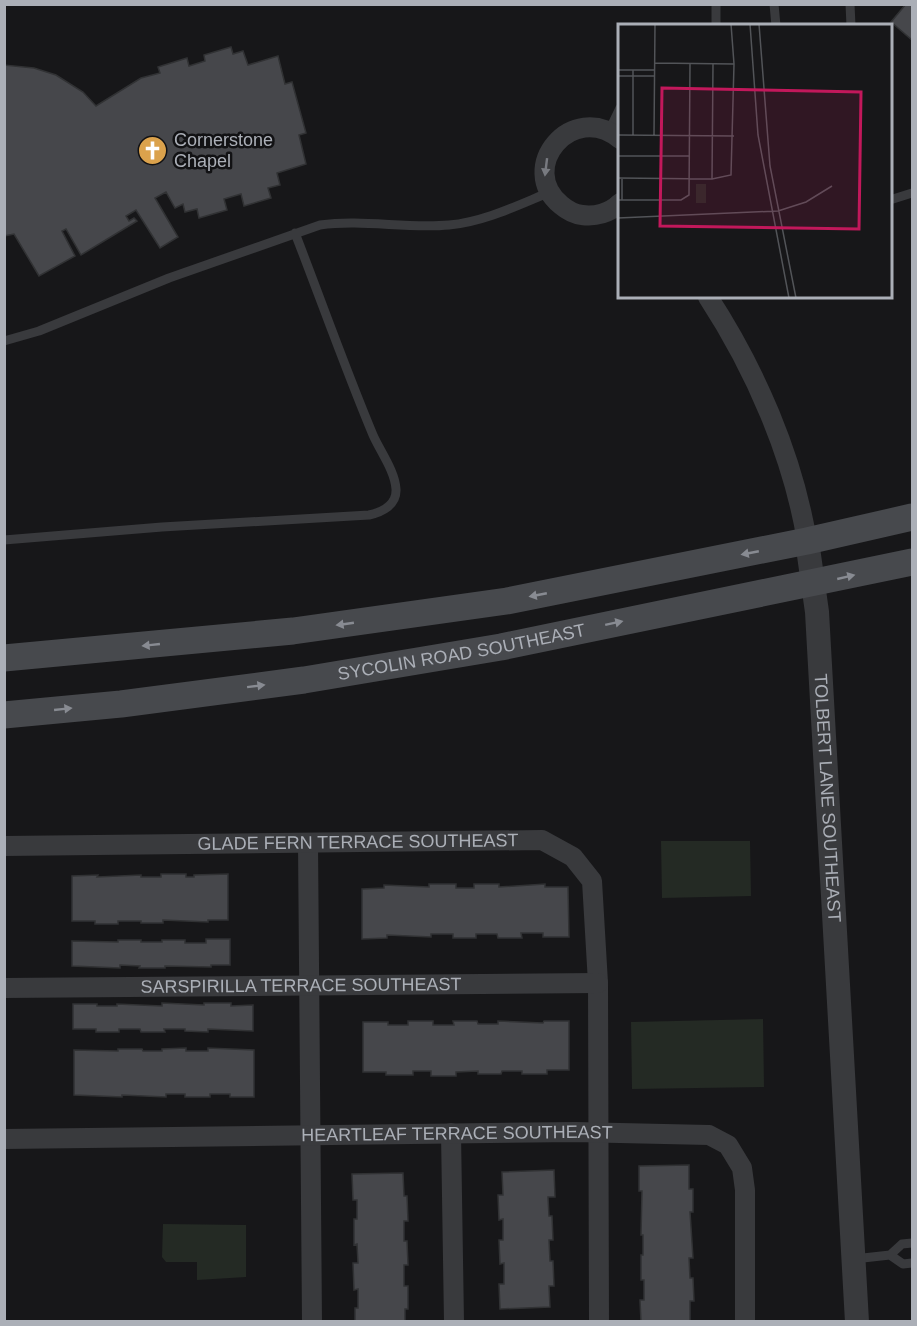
<svg xmlns="http://www.w3.org/2000/svg" width="917" height="1326" font-family="Arial,sans-serif">
<style>
.green{fill:#242a24}
.building{fill:#46474b;stroke:#313234;stroke-width:1.5}
.lines{fill:none;stroke-linecap:round;stroke-linejoin:round}
.service{stroke:#393a3d;stroke-width:9}
.minor{stroke:#393a3d;stroke-width:20}
.tertiary{stroke:#393a3d;stroke-width:24}
.secondary{stroke:#47494d;stroke-width:27}
.oneway{fill:#787a80}
.oneway2{fill:#888b92}
.labels{text-anchor:middle;dominant-baseline:central;stroke-width:5;stroke-linejoin:round;paint-order:stroke}
.poi-label{font-size:18px;fill:#abafb7;stroke:#121214;text-anchor:start}
.street-label{font-size:18px;fill:#abafb7;stroke:#121214}
.inset-road{fill:none;stroke:#525458;stroke-width:1.5}
.view{fill:#c2185b;fill-opacity:0.15;stroke:#c2185b;stroke-width:3}
.inset-edge{fill:none;stroke:#abafb7;stroke-width:3}
</style>
<rect width="100%" height="100%" fill="#171719"/>
<path class="green" d="M 661,841 L 750,841 L 751,896 L 662,898 Z
M 763,1019 L 764,1087 L 632,1089 L 631,1022 Z
M 163,1224 L 246,1225 L 246,1277 L 197,1280 L 197,1262 L 166,1262 L 162,1257 Z"/>
<path class="building" d="M 906,4 L 912,4 L 912,40 L 891,22 Z
M 231,47 L 233,54 L 243,51 L 248,65 L 278,56 L 285,84 L 292,82 L 306,133 L 299,135 L 306,164 L 277,173 L 280,185 L 268,188 L 271,198 L 244,206 L 241,194 L 224,199 L 227,210 L 199,218 L 197,209 L 185,212 L 183,204 L 175,208 L 166,192 L 155,198 L 178,237 L 160,248 L 136,210 L 126,216 L 129,221 L 134,218 L 137,221 L 81,255 L 66,229 L 62,231 L 75,256 L 39,276 L 14,234 L 4,236 L 4,65 L 34,68 L 56,75 L 83,92 L 96,106 L 141,78 L 160,73 L 158,67 L 187,58 L 189,66 L 205,61 L 204,55 Z
M 161,874 L 186,874 L 186,877 L 194,877 L 194,875 L 228,874 L 228,920 L 208,920 L 208,922 L 163,920 L 163,923 L 141,923 L 141,921 L 118,921 L 118,924 L 95,924 L 95,921 L 72,921 L 72,876 L 98,875 L 97,877 L 141,875 L 141,877 L 161,877 Z
M 429,884 L 456,884 L 456,888 L 474,888 L 474,884 L 499,884 L 499,887 L 545,884 L 545,887 L 568,887 L 569,937 L 543,937 L 543,933 L 521,933 L 522,938 L 498,938 L 497,934 L 476,934 L 476,938 L 453,938 L 453,934 L 431,934 L 431,937 L 387,935 L 387,938 L 362,939 L 362,889 L 384,888 L 384,885 L 429,887 Z
M 206,939 L 230,939 L 230,965 L 211,965 L 211,967 L 165,966 L 165,968 L 139,968 L 140,966 L 120,965 L 120,968 L 72,966 L 72,941 L 118,942 L 118,940 L 141,940 L 141,942 L 162,942 L 162,940 L 185,940 L 185,943 L 206,943 Z
M 162,1003 L 204,1005 L 204,1003 L 231,1003 L 231,1006 L 253,1005 L 253,1031 L 208,1029 L 208,1032 L 185,1031 L 185,1029 L 164,1029 L 165,1032 L 141,1032 L 140,1029 L 119,1029 L 119,1032 L 96,1032 L 96,1029 L 73,1029 L 73,1004 L 97,1004 L 97,1006 L 117,1006 L 117,1004 L 162,1006 Z
M 408,1021 L 433,1021 L 433,1025 L 454,1025 L 453,1021 L 477,1021 L 478,1024 L 498,1024 L 498,1021 L 543,1023 L 544,1021 L 569,1021 L 569,1070 L 547,1070 L 547,1074 L 522,1074 L 522,1071 L 502,1071 L 501,1074 L 478,1074 L 478,1071 L 456,1072 L 456,1076 L 431,1076 L 431,1071 L 413,1071 L 413,1075 L 386,1075 L 386,1072 L 363,1072 L 363,1022 L 388,1022 L 388,1025 L 408,1025 Z
M 186,1048 L 186,1051 L 208,1051 L 208,1048 L 254,1050 L 254,1097 L 230,1097 L 230,1094 L 210,1094 L 210,1097 L 185,1097 L 185,1094 L 166,1094 L 166,1097 L 122,1095 L 122,1097 L 74,1095 L 74,1050 L 118,1051 L 118,1049 L 142,1049 L 143,1051 L 162,1051 L 162,1049 Z
M 689,1165 L 689,1189 L 693,1189 L 693,1212 L 690,1212 L 693,1258 L 689,1258 L 690,1278 L 693,1278 L 694,1301 L 690,1301 L 690,1322 L 641,1322 L 640,1300 L 644,1300 L 644,1280 L 641,1280 L 641,1255 L 643,1255 L 643,1235 L 641,1235 L 642,1191 L 639,1191 L 639,1166 Z
M 554,1170 L 555,1197 L 548,1197 L 549,1216 L 552,1216 L 553,1240 L 549,1240 L 550,1261 L 553,1261 L 554,1286 L 549,1286 L 550,1307 L 500,1309 L 499,1284 L 504,1284 L 504,1263 L 500,1264 L 499,1240 L 503,1240 L 503,1219 L 499,1220 L 498,1195 L 503,1195 L 502,1172 Z
M 403,1173 L 404,1196 L 407,1196 L 408,1221 L 404,1221 L 404,1241 L 407,1241 L 408,1265 L 404,1265 L 404,1286 L 408,1286 L 408,1309 L 405,1309 L 405,1322 L 355,1322 L 355,1308 L 358,1308 L 358,1289 L 354,1290 L 353,1263 L 358,1263 L 357,1244 L 354,1245 L 354,1219 L 357,1219 L 357,1200 L 353,1200 L 352,1174 Z"/>
<g class="lines">
<path class="service" d="M 716,4 L 716,26
M 774,4 L 776,26
M 850,4 L 851,26
M 609,131 L 620,108
M 893,199 L 912,193
M 4,341 L 39,331 L 169,278 L 320,225 C 363,219 406,229 449,225 C 484,222 518,205 550,192
M 4,540 L 162,527 L 369,515 C 382,512 397,505 396,489 C 395,471 380,451 373,435 C 345,368 321,300 295,233
M 912,1243 L 902,1244 L 890,1255 L 903,1264 L 912,1263
M 854,1259 L 890,1255"/>
<g class="minor">
<path d="M 620,139 C 572,100 516,168 561,205 C 568,211 574,214 582,215 C 595,217 610,213 620,203"/>
<path d="M 708,297 C 755,369 793,456 807,541"/>
<path d="M 308,843 L 312,1322"/>
<path id="s1" d="M 4,846 L 542,840 L 573,857 L 592,881 L 598,983 L 599,1322"/>
<path id="s2" d="M 4,988 L 598,983"/>
<path d="M 451,1133 L 454,1322"/>
<path id="s3" d="M 4,1139 L 575,1132 L 709,1135 L 728,1145 L 742,1168 L 745,1190 L 745,1322"/>
</g>
<path class="tertiary" id="s4" d="M 807,541 L 817,612 L 857,1322"/>
<g class="secondary">
<path d="M 4,658 L 293,631 L 507,601 L 807,541 L 912,517"/>
<path id="s5" d="M 4,715 L 121,704 L 304,680 L 501,647 L 912,562"/>
</g>
</g>
<defs><path id="oneway-solid" d="M-6-.8H1V-3.2L6.5 0L1 3.2V.8H-6Z" transform="scale(1.5)"/></defs>
<use class="oneway" href="#oneway-solid" transform="translate(546 167) rotate(97)"/>
<g class="oneway2">
<use href="#oneway-solid" transform="translate(750 553) rotate(169)"/>
<use href="#oneway-solid" transform="translate(846 577) rotate(-13)"/>
<use href="#oneway-solid" transform="translate(538 595) rotate(169)"/>
<use href="#oneway-solid" transform="translate(614 623) rotate(-12)"/>
<use href="#oneway-solid" transform="translate(345 624) rotate(172)"/>
<use href="#oneway-solid" transform="translate(151 645) rotate(174)"/>
<use href="#oneway-solid" transform="translate(256 686) rotate(-7)"/>
<use href="#oneway-solid" transform="translate(63 709) rotate(-6)"/>
</g>
<defs>
<symbol id="church-disc" viewBox="-11 -11 22 22"><circle r="9.5" fill="#dba24c" stroke="#121214"/><path d="M-1.2-6h2.4v3.5h3.3v2.4h-3.3V6h-2.4V-.1h-3.3v-2.4h3.3Z" fill="#fff"/></symbol>
</defs>
<g fill-rule="evenodd">
<use href="#church-disc" x="136" y="134" width="33" height="33"/>
</g>
<g class="labels">
<g class="poi-label">
<text x="174" y="140">Cornerstone<tspan x="174" dy="21">Chapel</tspan></text>
</g>
<g class="street-label">
<text stroke="none"><textPath href="#s5" startOffset="462">SYCOLIN ROAD SOUTHEAST</textPath></text>
<text stroke="none"><textPath href="#s4" startOffset="258">TOLBERT LANE SOUTHEAST</textPath></text>
<text stroke="none"><textPath href="#s1" startOffset="354">GLADE FERN TERRACE SOUTHEAST</textPath></text>
<text stroke="none"><textPath href="#s2" startOffset="297">SARSPIRILLA TERRACE SOUTHEAST</textPath></text>
<text stroke="none"><textPath href="#s3" startOffset="453">HEARTLEAF TERRACE SOUTHEAST</textPath></text>
</g>
</g>
<g transform="translate(618 24)">
<rect width="274" height="274" fill="#171719"/>
<path d="M 78,160 L 88,160 L 88,179 L 78,179 Z" fill="#242a24"/>
<path class="inset-road" d="M 132,0 L 140,111 L 171,274M 141,0 L 152,142 L 178,274M 37,39 L 116,40M 0,46 L 37,46M 0,52 L 36,52M 0,111 L 116,112M 15,111 L 15,46M 36,111 L 37,0M 0,132 L 72,132M 0,154 L 94,155 L 113,151 L 116,40 L 113,0M 4,154 L 4,176M 94,155 L 95,40M 0,176 L 63,176 L 71,171 L 72,40M 0,194 L 160,187 L 188,178 L 214,162"/>
<path class="view" d="M 44,64 L 243,68 L 241,205 L 42,202 Z"/>
<rect width="274" height="274" class="inset-edge"/>
</g>
<rect width="917" height="1326" fill="none" stroke="#abafb7" stroke-width="12"/>
</svg>
